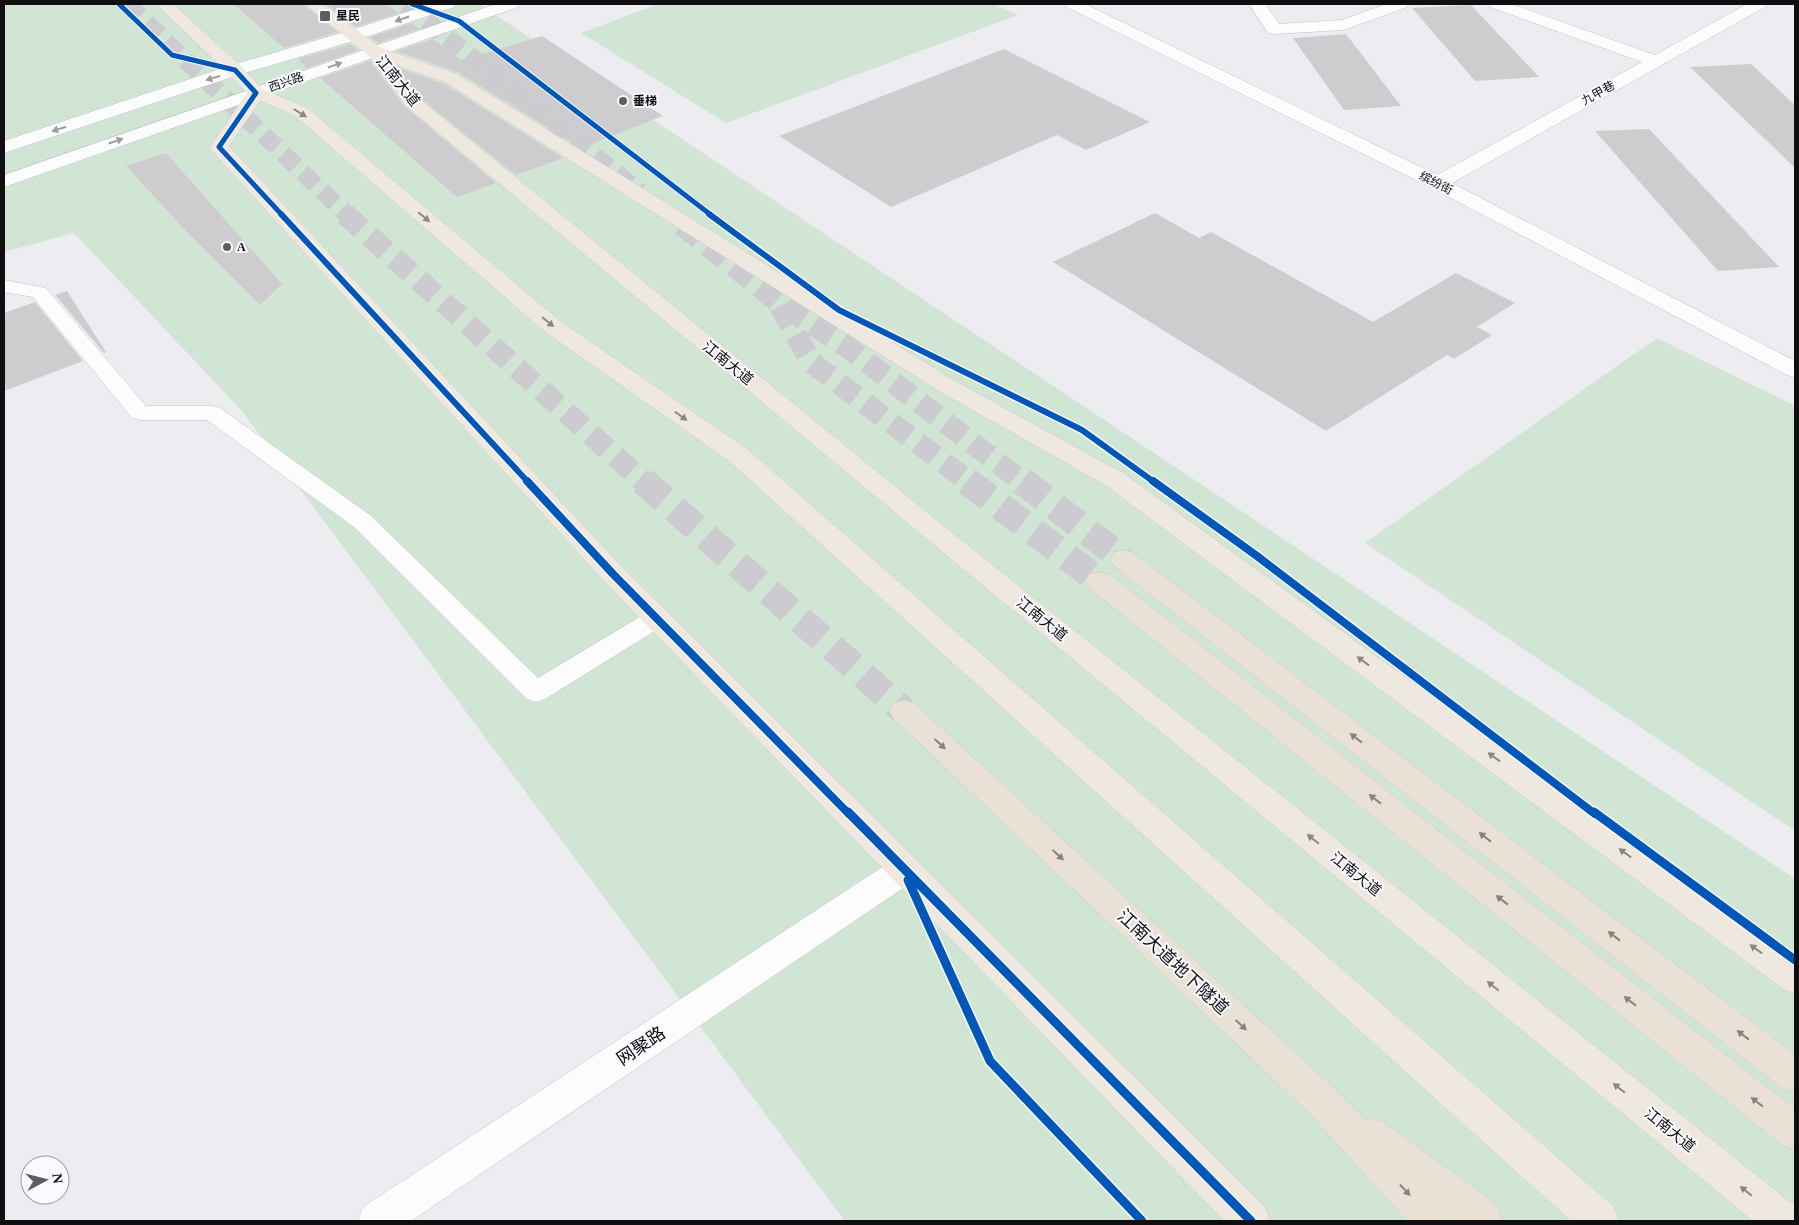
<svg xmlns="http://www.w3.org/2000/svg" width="1799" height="1225" font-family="'Times New Roman','Noto Sans SC',serif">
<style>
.green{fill:#d1e5d4}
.building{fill:#cecccf}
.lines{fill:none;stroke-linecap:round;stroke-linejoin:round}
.trunk-tunnel-far2{stroke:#ccccd0;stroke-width:18;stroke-dasharray:18 9;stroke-linecap:butt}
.trunk-tunnel-far1{stroke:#ccccd0;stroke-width:22;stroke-dasharray:22 11;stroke-linecap:butt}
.trunk-tunnel{stroke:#ccccd0;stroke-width:28;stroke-dasharray:28 14;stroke-linecap:butt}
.service-casing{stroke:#c2c2c5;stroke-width:1}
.minor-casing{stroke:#c2c2c5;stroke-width:1}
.secondary-casing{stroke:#c2c2c5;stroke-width:1}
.primary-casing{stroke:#c9c9cb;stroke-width:1}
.trunk-casing{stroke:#c9c9cb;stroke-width:1}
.service{fill:#fcfcfd;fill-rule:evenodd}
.minor{fill:#fcfcfd;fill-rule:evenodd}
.secondary{fill:#fcfcfd;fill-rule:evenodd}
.primary{fill:#eee8e0;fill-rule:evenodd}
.trunk{fill:#e9e1d6;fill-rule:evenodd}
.cycleway-far3-casing{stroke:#f9f9fe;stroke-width:7}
.cycleway-far2-casing{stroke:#f9f9fe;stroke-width:9}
.cycleway-far1-casing{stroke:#f9f9fe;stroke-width:11}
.cycleway-casing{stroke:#f9f9fe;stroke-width:12}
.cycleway-far3{stroke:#0057b8;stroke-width:5}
.cycleway-far2{stroke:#0057b8;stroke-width:6}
.cycleway-far1{stroke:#0057b8;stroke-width:8}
.cycleway{stroke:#0057b8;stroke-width:9}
.oneway{fill:#9d9d9f}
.oneway2{fill:#8a8683}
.oneway3{fill:#87827e}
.poi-dot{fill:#5d5d60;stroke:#f9f9fe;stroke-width:2}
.labels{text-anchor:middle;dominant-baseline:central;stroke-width:4;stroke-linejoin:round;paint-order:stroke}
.far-poi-label{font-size:12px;font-weight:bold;fill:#0f0f12;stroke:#f9f9fe;text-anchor:start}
.far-street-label{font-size:12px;fill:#0f0f12;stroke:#f9f9fe}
.street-label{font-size:15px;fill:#0f0f12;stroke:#f9f9fe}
.near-street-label{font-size:18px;fill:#0f0f12;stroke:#f9f9fe}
</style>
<rect width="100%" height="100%" fill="#ededf1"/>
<path class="green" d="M 4,4 L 479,4 L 1795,879 L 1795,1221 L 845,1221 L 242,411 L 74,233 L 4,252 Z
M 658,4 L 993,4 L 1018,15 L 726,123 L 581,33 Z
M 1657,338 L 1795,406 L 1795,831 L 1365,543 Z"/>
<path class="building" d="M 233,4 L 303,4 L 337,32 L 284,48 Z
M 326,4 L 386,4 L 398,13 L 356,27 Z
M 1471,5 L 1539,77 L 1475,81 L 1412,8 Z
M 412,23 L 419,29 L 378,43 L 370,37 Z
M 1346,34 L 1401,106 L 1344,110 L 1293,38 Z
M 542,36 L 663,116 L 581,148 L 458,72 L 397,51 L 433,39 L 461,60 Z
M 351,44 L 358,50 L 307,68 L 298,59 Z
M 1004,49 L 1150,122 L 1086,150 L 1057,135 L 891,207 L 779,136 Z
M 370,61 L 404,106 L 496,183 L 457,197 L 320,78 Z
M 1751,64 L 1795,105 L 1795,168 L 1690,67 Z
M 398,68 L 444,84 L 563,158 L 516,175 L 418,96 Z
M 1649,129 L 1779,267 L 1718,271 L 1595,131 Z
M 166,153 L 282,284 L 260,305 L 186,231 L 126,166 Z
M 1155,213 L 1199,238 L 1211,232 L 1373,322 L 1456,273 L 1515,303 L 1477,327 L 1492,335 L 1454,359 L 1447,355 L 1326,431 L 1053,262 Z
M 67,291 L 106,352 L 104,353 L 55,295 Z
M 35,302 L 83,361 L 4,391 L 4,313 Z"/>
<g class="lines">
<path class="trunk-tunnel-far2" d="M 127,4 L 347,215
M 405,4 L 640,192"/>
<path class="trunk-tunnel-far1" d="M 345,214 L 644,482
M 682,225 L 777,301 L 850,349 L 1023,482
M 780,306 L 811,362 L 969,482"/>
<path class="trunk-tunnel" d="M 643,481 L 904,711
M 967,481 L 1099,581
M 1022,481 L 1123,559"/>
<defs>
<path id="service" d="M 4,280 L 46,288 L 146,406 L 212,406 L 220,408 L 370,515 L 538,678 L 648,612 L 657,609 L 666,612 L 670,618 L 666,624 L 545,699 L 536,702 L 527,699 L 354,527 L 207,420 L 140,420 L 132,418 L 33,297 L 4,292 Z"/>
<path id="minor" d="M 1065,4 L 1085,4 L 1437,175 L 1642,62 L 1490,7 L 1488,4 L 1511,4 L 1655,55 L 1747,4 L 1767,4 L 1765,7 L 1452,183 L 1795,361 L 1795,377 L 1787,375 L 1430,187 L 1067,7 Z
M 1249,4 L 1265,4 L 1279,24 L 1342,20 L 1386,4 L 1409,4 L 1407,7 L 1344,30 L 1274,34 L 1268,33 Z
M 904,856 L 915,860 L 920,870 L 915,880 L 411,1221 L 358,1221 L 363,1207 L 893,860 Z"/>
<path id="secondary" d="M 432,4 L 456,4 L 454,7 L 360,39 L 241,74 L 4,153 L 4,141 L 229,66 L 348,31 Z
M 496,4 L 520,4 L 518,7 L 4,187 L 4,175 Z"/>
<path id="primary" d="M 156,4 L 173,4 L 241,66 L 262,89 L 306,107 L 560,321 L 747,449 L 1614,1207 L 1619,1221 L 1571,1221 L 729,461 L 544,331 L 294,115 L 260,101 L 229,146 L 622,567 L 1265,1207 L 1270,1221 L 1224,1221 L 604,581 L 212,151 L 210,147 L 247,93 L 229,74 Z
M 305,4 L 323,4 L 381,48 L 457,74 L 955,381 L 1123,473 L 1795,959 L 1795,993 L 1783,989 L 1105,485 L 939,391 L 445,82 L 393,64 L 417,97 L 940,523 L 1795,1206 L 1795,1221 L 1753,1221 L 922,535 L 405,105 L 369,56 Z"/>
<path id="trunk" d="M 1123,550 L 1132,552 L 1795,1055 L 1795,1093 L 1782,1088 L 1114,566 L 1110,559 L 1114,552 Z
M 1099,572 L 1109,574 L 1795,1109 L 1795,1150 L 1782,1145 L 1089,588 L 1086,581 L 1089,574 Z
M 904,700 L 914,703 L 1334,1088 L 1365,1120 L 1371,1118 L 1384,1123 L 1483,1194 L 1498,1207 L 1503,1221 L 1455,1221 L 1451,1219 L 1452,1221 L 1407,1221 L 1308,1112 L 894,719 L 889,711 L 894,703 Z"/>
</defs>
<use href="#service" class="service-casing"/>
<use href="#minor" class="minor-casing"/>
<use href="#secondary" class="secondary-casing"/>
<use href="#primary" class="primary-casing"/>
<use href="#trunk" class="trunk-casing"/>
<use href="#service" class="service"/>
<use href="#minor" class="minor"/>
<use href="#secondary" class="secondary"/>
<use href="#primary" class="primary"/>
<use href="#trunk" class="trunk"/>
<defs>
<path id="cycleway-far3" d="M 119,4 L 172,55 L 235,70 L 256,93 L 219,147 L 282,215
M 412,4 L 459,21 L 711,215"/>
<path id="cycleway-far2" d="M 281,214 L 528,482
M 709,214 L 839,310 L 1082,430 L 1154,482"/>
<path id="cycleway-far1" d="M 527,481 L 613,574 L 849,814
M 1153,481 L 1257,556 L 1595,814"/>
<path id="cycleway" d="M 848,812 L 1251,1221
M 1594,812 L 1795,960
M 908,880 L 990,1061 L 1142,1221"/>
</defs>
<use href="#cycleway-far3" class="cycleway-far3-casing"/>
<use href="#cycleway-far2" class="cycleway-far2-casing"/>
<use href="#cycleway-far1" class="cycleway-far1-casing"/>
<use href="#cycleway" class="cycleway-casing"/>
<use href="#cycleway-far3" class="cycleway-far3"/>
<use href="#cycleway-far2" class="cycleway-far2"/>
<use href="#cycleway-far1" class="cycleway-far1"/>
<use href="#cycleway" class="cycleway"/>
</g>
<defs><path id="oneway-solid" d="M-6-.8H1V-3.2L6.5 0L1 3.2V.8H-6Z" transform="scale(1.25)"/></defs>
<g class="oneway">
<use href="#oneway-solid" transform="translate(402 19) rotate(161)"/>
<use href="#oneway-solid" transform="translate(335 65) rotate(-19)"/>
<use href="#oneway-solid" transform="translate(213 78) rotate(162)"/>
<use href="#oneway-solid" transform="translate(59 129) rotate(162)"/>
<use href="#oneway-solid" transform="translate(116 141) rotate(-19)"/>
</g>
<g class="oneway2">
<use href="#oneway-solid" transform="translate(300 113) rotate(32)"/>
<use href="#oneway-solid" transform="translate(424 217) rotate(40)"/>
<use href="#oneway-solid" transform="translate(548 322) rotate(39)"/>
<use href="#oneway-solid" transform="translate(681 416) rotate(35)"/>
<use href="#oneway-solid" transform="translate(1363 661) rotate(-144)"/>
<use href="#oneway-solid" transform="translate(1494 757) rotate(-144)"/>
<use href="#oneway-solid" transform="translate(1313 839) rotate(-141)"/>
<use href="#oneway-solid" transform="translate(1625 853) rotate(-144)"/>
<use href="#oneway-solid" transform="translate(1756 949) rotate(-144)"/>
<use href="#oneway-solid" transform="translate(1493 986) rotate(-141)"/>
<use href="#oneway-solid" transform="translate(1619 1088) rotate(-141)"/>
<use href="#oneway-solid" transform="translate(1746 1191) rotate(-141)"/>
</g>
<g class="oneway3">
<use href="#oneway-solid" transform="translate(1356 738) rotate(-142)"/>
<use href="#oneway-solid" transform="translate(940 744) rotate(43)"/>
<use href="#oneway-solid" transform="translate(1375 799) rotate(-142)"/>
<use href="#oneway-solid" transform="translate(1485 837) rotate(-142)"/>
<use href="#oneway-solid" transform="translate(1058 855) rotate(43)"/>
<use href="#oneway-solid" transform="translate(1502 900) rotate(-142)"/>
<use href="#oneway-solid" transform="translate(1614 936) rotate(-142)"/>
<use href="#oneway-solid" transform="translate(1630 1001) rotate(-142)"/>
<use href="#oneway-solid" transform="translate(1241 1025) rotate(43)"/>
<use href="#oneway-solid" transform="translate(1743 1035) rotate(-142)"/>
<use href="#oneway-solid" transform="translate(1757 1102) rotate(-142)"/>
<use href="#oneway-solid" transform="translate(1405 1190) rotate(47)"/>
</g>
<g class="poi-dot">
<rect x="319" y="10" width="12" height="12" rx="2.5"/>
<circle cx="623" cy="101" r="5"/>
<circle cx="227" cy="247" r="5"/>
</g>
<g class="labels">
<g class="far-poi-label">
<text x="336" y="16">星民</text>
<text x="633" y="101">垂梯</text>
<text x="237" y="247">A</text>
</g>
<g class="far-street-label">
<text transform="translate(286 82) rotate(-19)">西兴路</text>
<text transform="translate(1598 93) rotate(-29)">九甲巷</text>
<text transform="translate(1436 183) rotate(27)">缤纷街</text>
</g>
<g class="street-label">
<text transform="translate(398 81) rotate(51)">江南大道</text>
<text transform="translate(728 363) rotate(39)">江南大道</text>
<text transform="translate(1042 619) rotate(39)">江南大道</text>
<text transform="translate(1356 874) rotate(39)">江南大道</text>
<text transform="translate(1670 1130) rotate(39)">江南大道</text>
</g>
<g class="near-street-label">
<text transform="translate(1173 962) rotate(43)">江南大道地下隧道</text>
<text transform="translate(641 1046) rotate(-34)">网聚路</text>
</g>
</g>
<rect width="1799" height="1225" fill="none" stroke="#0f0f12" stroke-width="10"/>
<g transform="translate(45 1180) rotate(83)"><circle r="24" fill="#f9f9fe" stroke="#9b9ba0"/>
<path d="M0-4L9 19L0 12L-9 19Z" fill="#5d5d60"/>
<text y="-8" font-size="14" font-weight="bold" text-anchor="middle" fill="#0f0f12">N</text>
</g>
</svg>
